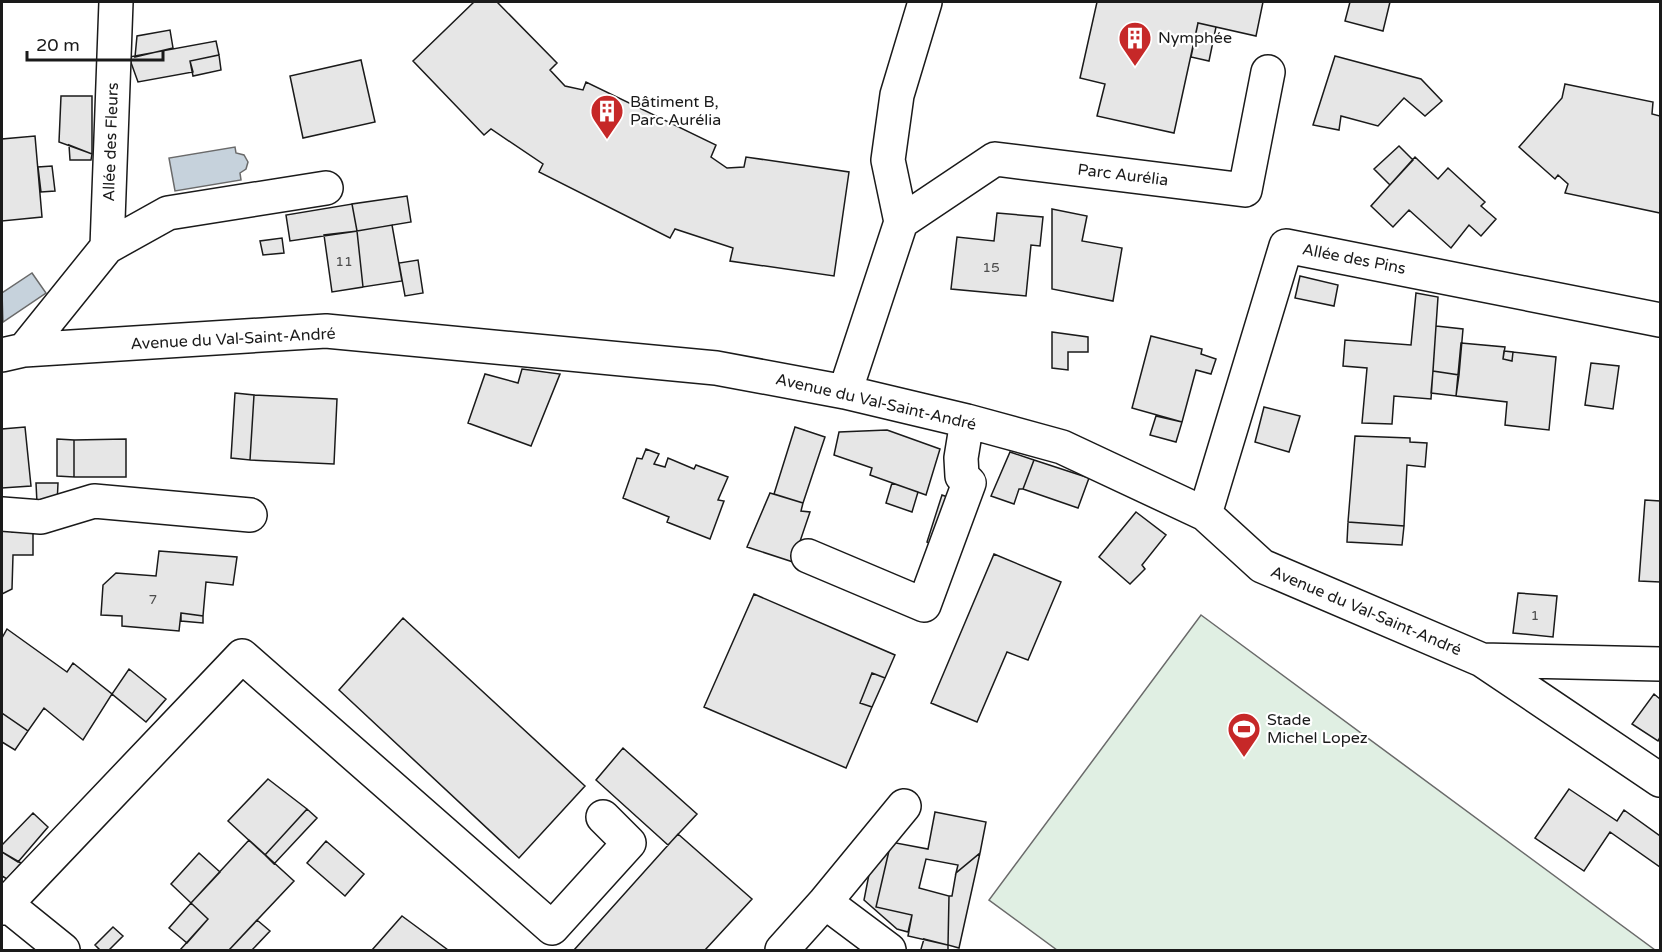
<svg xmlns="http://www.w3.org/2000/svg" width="1662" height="952" font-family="'Varela Round',sans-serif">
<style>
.green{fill:#e0efe3;stroke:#6a6a6a;stroke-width:1.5}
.water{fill:#c6d2dc;stroke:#6a6a6a;stroke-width:1.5}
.building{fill:#e6e6e6;stroke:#1a1a1a;stroke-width:1.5}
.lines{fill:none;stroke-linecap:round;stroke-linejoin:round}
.minor-casing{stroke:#1a1a1a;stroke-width:36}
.minor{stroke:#fff;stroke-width:33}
.labels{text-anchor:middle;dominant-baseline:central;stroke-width:4.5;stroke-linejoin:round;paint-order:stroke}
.number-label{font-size:14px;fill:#4d4d4d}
.poi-label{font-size:16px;fill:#1a1a1a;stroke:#fff;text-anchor:start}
.street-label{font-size:16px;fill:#1a1a1a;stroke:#fff}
</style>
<rect width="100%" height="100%" fill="#fff"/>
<path class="green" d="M 1201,615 L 1655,950 L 1057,950 L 989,900 Z"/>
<path class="water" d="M 235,147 L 236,153 L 244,155 L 248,162 L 246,169 L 240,173 L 241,180 L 175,191 L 169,158 Z
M 32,273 L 46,293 L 3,322 L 2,293 Z"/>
<path class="building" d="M 474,2 L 497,2 L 557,63 L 550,70 L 565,86 L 583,90 L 586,82 L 716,145 L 711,157 L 727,168 L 744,167 L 746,157 L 849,172 L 834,276 L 730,261 L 733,248 L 675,229 L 670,238 L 539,172 L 543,164 L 491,129 L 484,135 L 413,61 Z
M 1097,2 L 1263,2 L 1256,36 L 1198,23 L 1174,133 L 1097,116 L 1105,84 L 1080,78 Z
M 1350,2 L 1390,2 L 1383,31 L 1345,21 Z
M 1198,23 L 1216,27 L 1209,61 L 1191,57 Z
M 170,30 L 173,48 L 135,57 L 137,36 Z
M 216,41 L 219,55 L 190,61 L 193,72 L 138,82 L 129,57 Z
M 219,55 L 221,70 L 193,76 L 190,61 Z
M 1335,56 L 1421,79 L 1442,101 L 1425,116 L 1404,98 L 1378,126 L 1341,116 L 1339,130 L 1313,125 Z
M 361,60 L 375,122 L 303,138 L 290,76 Z
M 1565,84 L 1653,102 L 1652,114 L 1660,116 L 1660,213 L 1565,193 L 1568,184 L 1558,175 L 1555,179 L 1519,147 L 1562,98 Z
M 61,96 L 92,96 L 92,154 L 59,142 Z
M 35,136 L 42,217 L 2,221 L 2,139 Z
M 69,145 L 92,154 L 91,160 L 70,160 Z
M 1399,146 L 1413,160 L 1390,185 L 1374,169 Z
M 1415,157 L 1438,179 L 1448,168 L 1485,202 L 1481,206 L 1496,219 L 1481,236 L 1469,225 L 1451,248 L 1409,210 L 1393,227 L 1371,206 Z
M 52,166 L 55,191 L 41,192 L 38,167 Z
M 407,196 L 411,222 L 357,231 L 352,204 Z
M 352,204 L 357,231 L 290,241 L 286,215 Z
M 1052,209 L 1087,216 L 1082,241 L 1122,248 L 1113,301 L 1052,289 Z
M 997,213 L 1043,217 L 1040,246 L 1031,245 L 1026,296 L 951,289 L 957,237 L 994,241 Z
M 392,225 L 402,281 L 363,287 L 357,231 Z
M 357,231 L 363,287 L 332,292 L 324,235 Z
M 282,238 L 284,253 L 263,255 L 260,241 Z
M 418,260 L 423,293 L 405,296 L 399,263 Z
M 1300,276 L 1338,285 L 1334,306 L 1295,298 Z
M 1416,293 L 1438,297 L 1431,399 L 1394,396 L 1392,424 L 1362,423 L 1367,368 L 1343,366 L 1345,340 L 1411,345 Z
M 1436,326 L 1463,329 L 1459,375 L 1433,371 Z
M 1052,332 L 1088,337 L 1088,352 L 1068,352 L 1068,370 L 1052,368 Z
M 1151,336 L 1202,349 L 1201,354 L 1216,359 L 1211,374 L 1196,370 L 1182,422 L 1132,408 Z
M 1461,343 L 1505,347 L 1503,359 L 1512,361 L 1513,352 L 1556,357 L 1549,430 L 1505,425 L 1507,402 L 1456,396 Z
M 1504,351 L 1513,352 L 1512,361 L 1503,359 Z
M 1591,363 L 1619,366 L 1613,409 L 1585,405 Z
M 522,369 L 560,374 L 531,446 L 468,423 L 485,374 L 518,383 Z
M 1433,371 L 1459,375 L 1456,396 L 1431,393 Z
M 235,393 L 254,395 L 250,460 L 231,458 Z
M 254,395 L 337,399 L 334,464 L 250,460 Z
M 1264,407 L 1300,416 L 1289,452 L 1255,442 Z
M 1156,416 L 1182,422 L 1176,442 L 1150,435 Z
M 25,427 L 31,486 L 2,488 L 2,429 Z
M 795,427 L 825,437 L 803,503 L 774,494 Z
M 887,430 L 940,449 L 926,495 L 870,475 L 872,468 L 834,455 L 839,432 Z
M 1355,436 L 1410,438 L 1410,442 L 1427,443 L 1425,467 L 1407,465 L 1404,526 L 1348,522 Z
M 57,439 L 74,440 L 74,477 L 57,476 Z
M 126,439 L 126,477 L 74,477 L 74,440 Z
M 646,449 L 659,454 L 654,464 L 665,467 L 668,458 L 694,469 L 696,465 L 728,477 L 718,500 L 724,501 L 710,539 L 667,522 L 669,517 L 623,498 L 637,458 L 642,459 Z
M 1010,452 L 1034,460 L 1023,489 L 1019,489 L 1014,504 L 991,496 Z
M 1034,460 L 1089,478 L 1078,508 L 1023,489 Z
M 36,483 L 58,483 L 57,505 L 37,503 Z
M 892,483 L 918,492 L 912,512 L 886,503 Z
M 770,493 L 803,503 L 801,511 L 810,512 L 793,562 L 747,547 Z
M 942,495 L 953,499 L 940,547 L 927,542 Z
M 1645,500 L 1660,501 L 1660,582 L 1639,581 Z
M 1136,512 L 1166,535 L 1142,565 L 1145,569 L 1130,584 L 1099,557 Z
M 1348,522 L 1404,526 L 1402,545 L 1347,542 Z
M 2,526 L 10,526 L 12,532 L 33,532 L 33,555 L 13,555 L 12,589 L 2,594 Z
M 159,551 L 237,557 L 233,585 L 206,582 L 203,616 L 181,613 L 179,631 L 122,626 L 122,616 L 101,615 L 103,585 L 116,573 L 156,576 Z
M 994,554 L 1061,582 L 1028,660 L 1007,652 L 977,722 L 931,703 Z
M 1518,593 L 1557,596 L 1553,637 L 1513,633 Z
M 754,594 L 895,655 L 885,678 L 872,673 L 860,703 L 872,707 L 846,768 L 704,707 Z
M 181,613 L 203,616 L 203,623 L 181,621 Z
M 403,618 L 585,786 L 519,858 L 339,690 Z
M 7,629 L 67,672 L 73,663 L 112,694 L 83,740 L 44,708 L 28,731 L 2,713 L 2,638 Z
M 129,669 L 166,699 L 146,722 L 112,694 Z
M 872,673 L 885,678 L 872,707 L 860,703 Z
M 1654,694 L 1660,699 L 1660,737 L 1658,741 L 1632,724 Z
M 2,713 L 28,731 L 15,750 L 2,742 Z
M 623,748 L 697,814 L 668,845 L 596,780 Z
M 268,779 L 307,809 L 265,855 L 228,821 Z
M 1569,789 L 1617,821 L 1624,810 L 1660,836 L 1660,867 L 1610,832 L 1584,871 L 1535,838 Z
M 307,809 L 317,818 L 274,864 L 265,855 Z
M 935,812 L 986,822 L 980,853 L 956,873 L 958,865 L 926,859 L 919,888 L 949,896 L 948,945 L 908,936 L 912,915 L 876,907 L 891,842 L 928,849 Z
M 33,813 L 48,827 L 18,862 L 2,852 L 2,845 Z
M 678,834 L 752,899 L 705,950 L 574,950 Z
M 249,840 L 294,881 L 229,950 L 180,950 L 208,919 L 191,903 Z
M 326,841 L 364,874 L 345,896 L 307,863 Z
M 891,842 L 876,907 L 912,915 L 908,932 L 897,929 L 864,900 L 871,864 Z
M 2,852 L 21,863 L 7,879 L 2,876 Z
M 199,853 L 220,872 L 191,903 L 171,884 Z
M 980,853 L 959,948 L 948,945 L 949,896 L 952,896 L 956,873 Z
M 191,903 L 208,919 L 187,943 L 169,928 Z
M 402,916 L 448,950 L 372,950 Z
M 257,920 L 270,931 L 252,950 L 229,950 Z
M 113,927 L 123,936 L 109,950 L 100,950 L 95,945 Z
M 924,939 L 948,945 L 948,950 L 923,950 L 921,949 Z"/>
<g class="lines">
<defs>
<path id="minor" d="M 901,222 L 888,160 L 897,95 L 925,2
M 107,247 L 168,213 L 326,188
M 24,350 L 107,247 L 116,2
M 2,355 L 24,350 L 326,331 L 716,368 L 845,392 L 967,421 L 1062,447 L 1205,514 L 1262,566 L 1482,660 L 1660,780
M 845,392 L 901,222 L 995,159 L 1245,190 L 1268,72
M 2,514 L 41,517 L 94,501 L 250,515
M 1205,514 L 1286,246 L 1660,320
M 808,556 L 924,605 L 969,483 L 962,476 L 961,458 L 967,421
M 1482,660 L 1660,664
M 825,902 L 904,806
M 6,904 L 242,656 L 552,928 L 629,843 L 603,817
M 2,908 L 6,904 L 63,950
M 782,950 L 825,902 L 889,950"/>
</defs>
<use href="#minor" class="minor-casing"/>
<use href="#minor" class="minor"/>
</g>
<defs>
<symbol id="building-pin" viewBox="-11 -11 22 30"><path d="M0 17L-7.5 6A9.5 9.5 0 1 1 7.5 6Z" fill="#c62828" stroke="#fff"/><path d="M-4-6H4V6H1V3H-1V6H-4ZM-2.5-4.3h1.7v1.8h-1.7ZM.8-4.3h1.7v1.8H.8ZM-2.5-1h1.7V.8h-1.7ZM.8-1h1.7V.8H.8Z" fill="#fff"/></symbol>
<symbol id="stadium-pin" viewBox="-11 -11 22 30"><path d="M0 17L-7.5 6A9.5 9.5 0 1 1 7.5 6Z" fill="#c62828" stroke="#fff"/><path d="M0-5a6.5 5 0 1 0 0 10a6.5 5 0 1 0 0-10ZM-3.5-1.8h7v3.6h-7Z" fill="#fff"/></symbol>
</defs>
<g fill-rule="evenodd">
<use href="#building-pin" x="1116" y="19" width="38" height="52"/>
<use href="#building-pin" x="588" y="92" width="38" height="52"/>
<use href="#stadium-pin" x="1225" y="710" width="38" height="52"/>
</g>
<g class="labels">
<g class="number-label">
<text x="344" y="261">11</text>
<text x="991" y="267">15</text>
<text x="153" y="599">7</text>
<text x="1535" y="615">1</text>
</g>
<g class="poi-label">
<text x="1158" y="38">Nymphée</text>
<text x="630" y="102">Bâtiment B,<tspan x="630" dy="18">Parc Aurélia</tspan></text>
<text x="1267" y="720">Stade<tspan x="1267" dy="18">Michel Lopez</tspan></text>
</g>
<g class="street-label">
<text transform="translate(111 142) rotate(-88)">Allée des Fleurs</text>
<text transform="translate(1123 175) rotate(7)">Parc Aurélia</text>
<text transform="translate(1354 259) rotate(11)">Allée des Pins</text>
<text transform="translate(233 339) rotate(-3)">Avenue du Val-Saint-André</text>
<text transform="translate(876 402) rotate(13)">Avenue du Val-Saint-André</text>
<text transform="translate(1366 611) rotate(23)">Avenue du Val-Saint-André</text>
</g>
</g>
<rect width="1662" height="952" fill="none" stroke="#1a1a1a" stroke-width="6"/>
<path d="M27 51v9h136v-9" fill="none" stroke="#1a1a1a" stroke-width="3"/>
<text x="36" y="51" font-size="18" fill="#1a1a1a" stroke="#ffffff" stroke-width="4.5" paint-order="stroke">20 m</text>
</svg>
